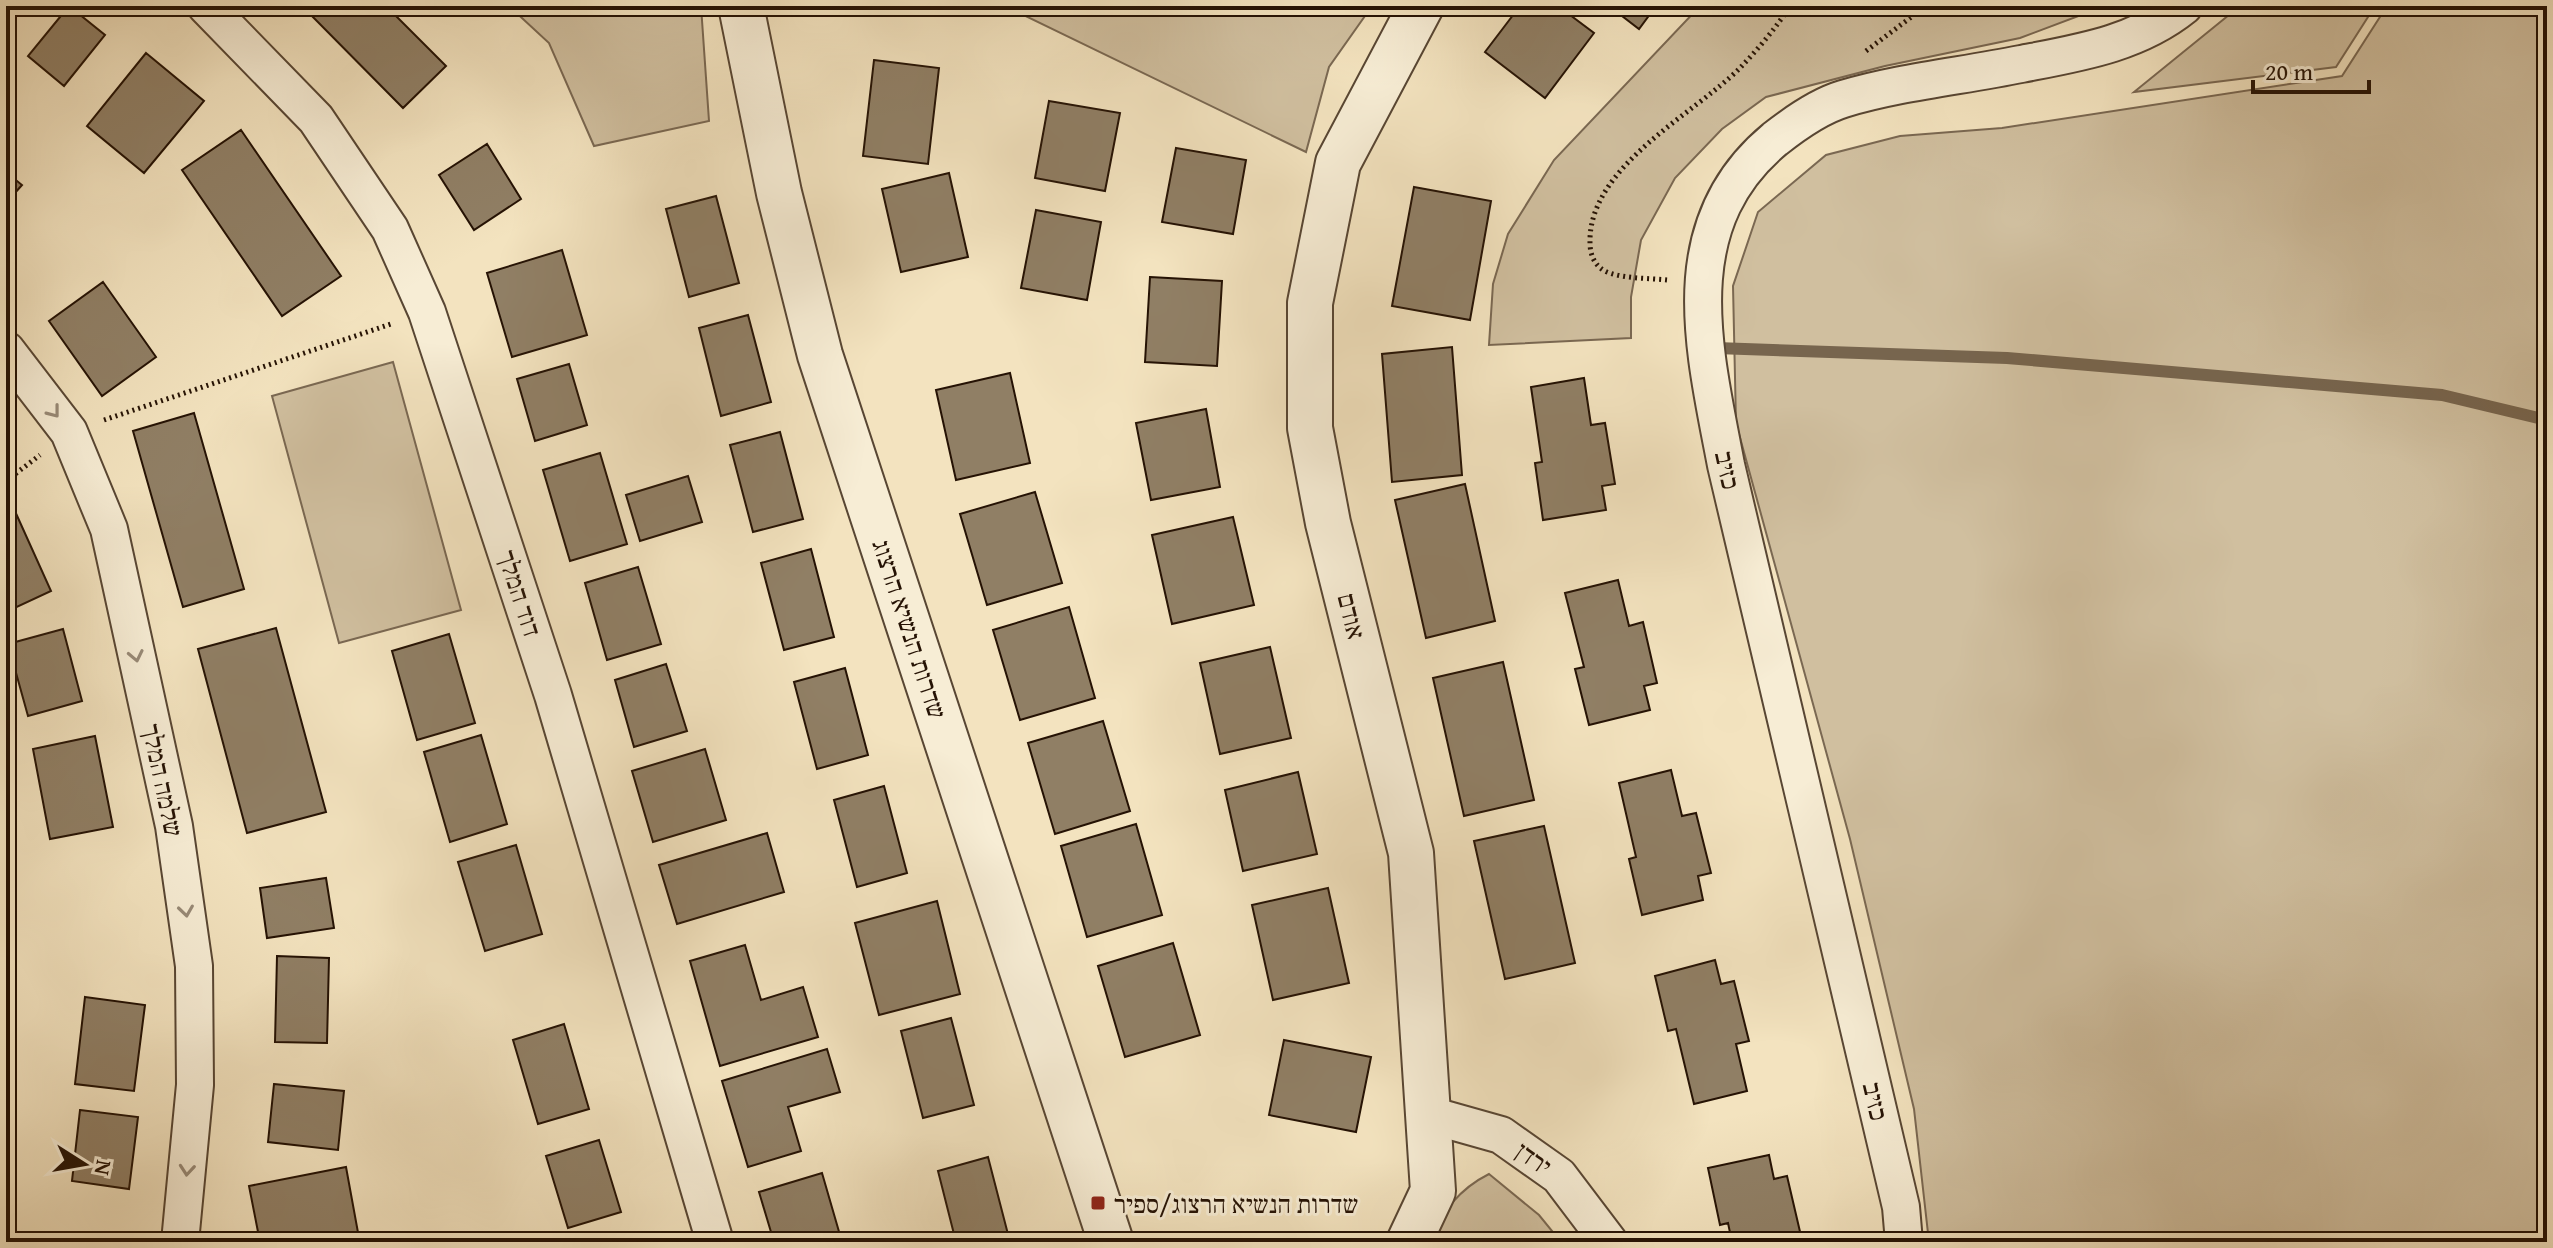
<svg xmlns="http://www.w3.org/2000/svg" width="2553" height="1248" font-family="'Gentium Book Plus','Frank Ruhl Libre',serif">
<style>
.green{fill:#d0bf9f;stroke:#7a6852;stroke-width:2}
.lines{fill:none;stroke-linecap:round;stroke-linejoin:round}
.stream{stroke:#77654e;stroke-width:12}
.building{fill:#907f65;stroke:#251204;stroke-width:2}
.minor-casing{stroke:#584633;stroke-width:40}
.tertiary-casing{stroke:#584633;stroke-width:48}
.path{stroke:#251204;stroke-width:5;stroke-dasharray:2 4;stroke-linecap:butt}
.minor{stroke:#f7edd5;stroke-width:36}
.tertiary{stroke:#f7edd5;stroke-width:44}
.oneway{stroke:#988a77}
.poi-dot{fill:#8f2418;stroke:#f7edd5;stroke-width:3}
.labels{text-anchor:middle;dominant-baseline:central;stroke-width:6;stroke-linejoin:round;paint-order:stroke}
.street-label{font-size:26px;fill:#251204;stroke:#f7edd5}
.poi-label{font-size:26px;fill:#251204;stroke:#f7edd5;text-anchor:start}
</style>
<rect width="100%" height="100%" fill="#f3e3bf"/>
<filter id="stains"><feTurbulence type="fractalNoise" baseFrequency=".0025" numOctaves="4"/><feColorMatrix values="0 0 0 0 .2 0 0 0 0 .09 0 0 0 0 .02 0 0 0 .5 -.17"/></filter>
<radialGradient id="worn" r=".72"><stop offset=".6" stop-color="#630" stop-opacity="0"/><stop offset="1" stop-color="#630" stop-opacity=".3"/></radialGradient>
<path class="green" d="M 509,6 L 701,6 L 709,121 L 594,146 L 549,43 Z
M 1005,6 L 1372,6 L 1329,67 L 1306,152 Z
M 1700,6 L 2105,6 L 2020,38 L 1885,66 L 1766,97 L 1722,129 L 1675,178 L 1641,240 L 1631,297 L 1631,338 L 1489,345 L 1493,284 L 1508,234 L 1554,160 Z
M 2240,6 L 2375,6 L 2336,67 L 2134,92 Z
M 2387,6 L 2547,6 L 2547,1242 L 1929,1242 L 1914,1109 L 1850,839 L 1736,423 L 1733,286 L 1758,212 L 1826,155 L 1900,136 L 2002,128 L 2342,76 Z
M 393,362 L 461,610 L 339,643 L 272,396 Z
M 1489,1174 L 1539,1215 L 1561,1242 L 1428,1242 C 1442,1212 1459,1189 1489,1174 Z"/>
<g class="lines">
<path class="stream" d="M 1716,348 L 2007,358 L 2442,395 L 2547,420"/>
</g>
<path class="building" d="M 69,6 L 105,35 L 64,86 L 28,56 Z
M 302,6 L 386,6 L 446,66 L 403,108 Z
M 1520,6 L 1558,6 L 1594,33 L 1545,98 L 1485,52 Z
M 1609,6 L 1656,6 L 1639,29 Z
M 146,53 L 204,101 L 144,173 L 87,126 Z
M 874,60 L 939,68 L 928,164 L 863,156 Z
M 1049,101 L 1120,113 L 1105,191 L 1035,178 Z
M 241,130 L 341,276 L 282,316 L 182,170 Z
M 487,144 L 521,199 L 474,230 L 439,175 Z
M 1176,148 L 1246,160 L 1233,234 L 1162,222 Z
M 6,172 L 22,185 L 6,203 Z
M 949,173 L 968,257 L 901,272 L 882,189 Z
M 1414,187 L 1491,201 L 1470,320 L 1392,306 Z
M 716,196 L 739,283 L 689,297 L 666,209 Z
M 1036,210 L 1101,222 L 1087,300 L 1021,288 Z
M 562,250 L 587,335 L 512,357 L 487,273 Z
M 1150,277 L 1222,281 L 1217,366 L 1145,362 Z
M 103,282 L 156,357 L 102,396 L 49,321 Z
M 748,315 L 771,402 L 721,416 L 699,328 Z
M 1452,347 L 1462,475 L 1392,482 L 1382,354 Z
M 569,364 L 587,425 L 535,441 L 517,379 Z
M 1010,373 L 1030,463 L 956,480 L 936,390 Z
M 1584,378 L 1591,425 L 1605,423 L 1615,484 L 1602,486 L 1606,510 L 1543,520 L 1535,463 L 1542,462 L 1531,387 Z
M 1206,409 L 1220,487 L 1151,500 L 1136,423 Z
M 194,413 L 244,589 L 183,607 L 133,431 Z
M 780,432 L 803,519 L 753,532 L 730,445 Z
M 600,453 L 627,544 L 570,561 L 543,470 Z
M 688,476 L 702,522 L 640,541 L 626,495 Z
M 1465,484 L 1495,621 L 1426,638 L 1395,500 Z
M 1035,492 L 1062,583 L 987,605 L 960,514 Z
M 14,509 L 51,591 L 6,612 L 6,513 Z
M 1233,517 L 1254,605 L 1172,624 L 1152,535 Z
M 811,549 L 834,637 L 784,650 L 761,563 Z
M 638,567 L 661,644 L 607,660 L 585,583 Z
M 1618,580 L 1629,626 L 1643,622 L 1657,683 L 1644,686 L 1650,710 L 1589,725 L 1575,669 L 1584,667 L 1565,593 Z
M 1069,607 L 1095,698 L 1020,720 L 993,630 Z
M 276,628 L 326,812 L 247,833 L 198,649 Z
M 63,629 L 82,701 L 28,716 L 8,644 Z
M 449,634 L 475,723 L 417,740 L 392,651 Z
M 1270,647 L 1291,738 L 1220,754 L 1200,663 Z
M 1503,662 L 1534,800 L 1464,816 L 1433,678 Z
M 666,664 L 687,731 L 634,747 L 615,680 Z
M 845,668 L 868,755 L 817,769 L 794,682 Z
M 1103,721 L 1130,811 L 1055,834 L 1028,743 Z
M 481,735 L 507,824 L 450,842 L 424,752 Z
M 95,736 L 113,827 L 50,839 L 33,749 Z
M 705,749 L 726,820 L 653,842 L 632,771 Z
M 1671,770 L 1682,816 L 1696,813 L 1711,873 L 1698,876 L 1703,900 L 1642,915 L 1629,859 L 1636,857 L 1619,783 Z
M 1298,772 L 1317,854 L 1243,871 L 1225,790 Z
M 884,786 L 907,873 L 857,887 L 834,800 Z
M 1136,824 L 1162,915 L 1087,937 L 1061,846 Z
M 1544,826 L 1575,963 L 1505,979 L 1474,841 Z
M 767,833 L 784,892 L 677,924 L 659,865 Z
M 516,845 L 542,934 L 485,951 L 458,862 Z
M 326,878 L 334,928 L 267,938 L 260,888 Z
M 1328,888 L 1349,983 L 1273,1000 L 1252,905 Z
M 937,901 L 960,994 L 879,1015 L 855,923 Z
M 1173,943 L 1200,1035 L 1125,1057 L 1098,966 Z
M 745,945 L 761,1000 L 803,987 L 818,1037 L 720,1066 L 690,961 Z
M 277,956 L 329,958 L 327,1043 L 275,1042 Z
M 1715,960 L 1721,984 L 1734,981 L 1749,1041 L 1736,1044 L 1747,1091 L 1694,1104 L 1676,1029 L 1668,1031 L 1655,976 Z
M 85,997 L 145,1005 L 134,1091 L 75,1084 Z
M 951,1018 L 974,1105 L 923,1118 L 901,1031 Z
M 564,1024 L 589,1109 L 538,1124 L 513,1040 Z
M 1284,1040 L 1371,1057 L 1356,1132 L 1269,1115 Z
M 827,1049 L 840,1092 L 788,1107 L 801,1151 L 748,1167 L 722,1081 Z
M 274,1084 L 344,1091 L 338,1150 L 268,1142 Z
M 80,1110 L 138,1117 L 129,1189 L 72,1181 Z
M 599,1140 L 621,1212 L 568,1228 L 546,1156 Z
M 1769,1155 L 1774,1179 L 1787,1176 L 1801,1236 L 1787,1242 L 1732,1242 L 1728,1223 L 1720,1225 L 1708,1168 Z
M 988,1157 L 1010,1242 L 956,1242 L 938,1171 Z
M 346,1167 L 359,1238 L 338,1242 L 260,1242 L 249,1186 Z
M 822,1173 L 842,1242 L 774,1242 L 759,1192 Z"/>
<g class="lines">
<defs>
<path id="minor" d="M 206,6 L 316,119 L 390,229 L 427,312 L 553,695 L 715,1242
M 6,350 L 69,432 L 109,529 L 174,826 L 194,966 L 195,1085 L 180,1242
M 1430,1115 L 1501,1135 L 1559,1176 L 1609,1242
M 1904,1242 L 1901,1207 L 1726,465 C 1704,349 1671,225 1775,139 C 1794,124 1820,106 1843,99 C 1899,82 1962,76 2021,64 C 2078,53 2137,44 2184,6"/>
<path id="tertiary" d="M 741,6 L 779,193 L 820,355 L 1111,1242
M 1409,1242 L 1433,1191 L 1411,853 L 1328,523 L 1310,428 L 1310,303 L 1338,163 L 1421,6"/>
</defs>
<use href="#minor" class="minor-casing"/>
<use href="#tertiary" class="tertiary-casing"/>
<path class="path" d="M 1852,6 L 1870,10 L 1897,6
M 1866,51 L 1926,6
M 1667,280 C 1648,278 1625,279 1607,272 C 1595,267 1590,255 1590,243 C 1588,167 1693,115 1740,68 C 1758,49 1776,28 1790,6
M 104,420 L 391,324
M 6,481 L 40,455"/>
<use href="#minor" class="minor"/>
<use href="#tertiary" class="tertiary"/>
</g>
<defs><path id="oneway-chevron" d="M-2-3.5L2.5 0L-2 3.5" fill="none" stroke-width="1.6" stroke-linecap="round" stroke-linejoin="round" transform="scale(2)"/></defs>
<g class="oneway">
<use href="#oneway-chevron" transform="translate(54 412) rotate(52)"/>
<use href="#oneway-chevron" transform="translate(136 656) rotate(78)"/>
<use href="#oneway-chevron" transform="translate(186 911) rotate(82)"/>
<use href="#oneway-chevron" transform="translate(187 1170) rotate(95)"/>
</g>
<rect class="poi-dot" x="1090" y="1195" width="16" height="16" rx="4"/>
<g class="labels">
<g class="street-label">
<text transform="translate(1728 470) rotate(78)">כזיב</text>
<text transform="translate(520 593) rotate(72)">דוד המלך</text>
<text transform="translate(1352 616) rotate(76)">אודם</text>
<text transform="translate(910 629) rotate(72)">שדרות הנשיא הרצוג</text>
<text transform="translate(163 780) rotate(78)">שלמה המלך</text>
<text transform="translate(1876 1101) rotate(77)">כזיב</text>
<text transform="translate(1534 1158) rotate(35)">ירדן</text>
</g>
<g class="poi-label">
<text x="1114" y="1203">שדרות הנשיא הרצוג/ספיר</text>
</g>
</g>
<rect width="2553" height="1248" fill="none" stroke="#f3e3bf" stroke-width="32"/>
<rect x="8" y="8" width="2537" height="1232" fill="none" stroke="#251204" stroke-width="4"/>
<rect x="16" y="16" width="2521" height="1216" fill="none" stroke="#251204" stroke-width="2"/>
<g transform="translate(84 1164) rotate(101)" stroke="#f7edd5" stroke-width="6" paint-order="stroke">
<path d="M0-6L14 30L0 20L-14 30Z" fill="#251204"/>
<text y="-12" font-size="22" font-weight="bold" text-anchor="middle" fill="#251204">N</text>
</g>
<path d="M2253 80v12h116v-12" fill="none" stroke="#251204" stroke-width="4"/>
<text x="2265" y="80" font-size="24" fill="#251204" stroke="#f7edd5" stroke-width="6" paint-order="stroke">20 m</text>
<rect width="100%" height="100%" filter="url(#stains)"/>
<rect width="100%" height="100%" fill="url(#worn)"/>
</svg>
